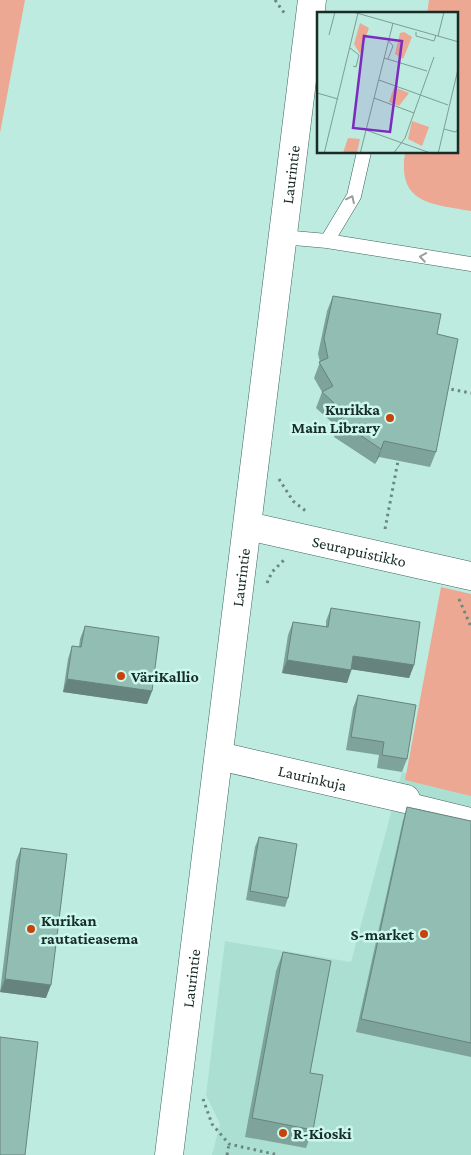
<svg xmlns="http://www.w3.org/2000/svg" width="471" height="1155" font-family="'Crimson Pro',serif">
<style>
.built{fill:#aadfd2}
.green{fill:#eca893}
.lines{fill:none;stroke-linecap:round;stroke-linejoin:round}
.lane-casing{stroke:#3c655c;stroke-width:15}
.street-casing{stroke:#3c655c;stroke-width:29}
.secondary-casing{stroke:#3c655c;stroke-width:29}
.path{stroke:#698880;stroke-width:3;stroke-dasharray:2.5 4;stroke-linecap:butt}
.lane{stroke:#fff;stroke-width:14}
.street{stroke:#fff;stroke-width:28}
.secondary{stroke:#fff;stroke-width:28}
.wall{fill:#7ea39a}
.shaded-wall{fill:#66847d}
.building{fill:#92bdb3;stroke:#66847d}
.oneway{stroke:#98a09e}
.poi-dot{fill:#c9420c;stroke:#cbf8ed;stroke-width:2}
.labels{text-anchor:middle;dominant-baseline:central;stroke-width:5;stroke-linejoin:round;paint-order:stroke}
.street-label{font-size:16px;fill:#192b27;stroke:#cbf8ed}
.poi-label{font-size:16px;font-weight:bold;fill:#192b27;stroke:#cbf8ed;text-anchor:start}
.inset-road{fill:none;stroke:#7c9e95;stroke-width:1}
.view{fill:#7b2cbf;fill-opacity:0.15;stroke:#7b2cbf;stroke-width:2.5}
.inset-edge{fill:none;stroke:#192b27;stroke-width:2.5}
</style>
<rect width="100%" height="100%" fill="#beebdf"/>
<path class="built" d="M 402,772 L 471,788 L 471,1155 L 212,1155 L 220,1124 L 206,1095 L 225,941 L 351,962 Z"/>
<path class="green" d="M 0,0 L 25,0 L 0,133 Z
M 429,0 L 471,0 L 471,211 C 432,204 397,204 405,153 L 457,152 L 457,14 L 427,14 Z
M 441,587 L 471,594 L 471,796 L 405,780 Z"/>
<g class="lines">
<defs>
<path id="lane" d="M 282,237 L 327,241 L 471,264
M 327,241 L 354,196 L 364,152
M 406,799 L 471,815"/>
<g id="street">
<path id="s1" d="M 248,526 L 471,576"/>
<path id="s2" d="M 219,756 L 406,799"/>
</g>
<g id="secondary">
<path id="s3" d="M 169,1155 L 312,0"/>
</g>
</defs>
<use href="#lane" class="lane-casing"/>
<use href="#street" class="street-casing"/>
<use href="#secondary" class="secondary-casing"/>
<path class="path" d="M 275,0 L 285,14
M 445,388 L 471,393
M 279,479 L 293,501 L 307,512
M 385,529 L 398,461
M 267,583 L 272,572 L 284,560
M 459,599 L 471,627
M 203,1099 L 212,1124 L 229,1144 L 278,1155
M 227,1155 L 229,1144"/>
<use href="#lane" class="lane"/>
<use href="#street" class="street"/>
<use href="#secondary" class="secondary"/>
</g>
<path class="wall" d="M 333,296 L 437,334 L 436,452 L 430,467 L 379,457 L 375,464 L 334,437 L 337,427 L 316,408 L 322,392 L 314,378 L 320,362 L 318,354 L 327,311 Z
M 331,608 L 414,665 L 409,678 L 352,669 L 347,683 L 282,673 L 288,635 L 293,622 L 326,627 L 326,621 Z
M 85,626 L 152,691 L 147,704 L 63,692 L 68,659 L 72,646 L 79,647 L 80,639 Z
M 358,695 L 407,759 L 402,772 L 377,768 L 379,755 L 346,750 L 353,708 Z
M 407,807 L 471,821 L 471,1057 L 356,1032 L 403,820 Z
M 259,837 L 288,898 L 285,907 L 246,900 L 255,847 Z
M 21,848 L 46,998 L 0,992 L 16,861 Z
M 283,952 L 310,1073 L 313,1130 L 306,1148 L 245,1137 L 276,971 Z"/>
<path class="shaded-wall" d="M 384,441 L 379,457 L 375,464 L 381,449 Z
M 353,656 L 414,665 L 409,678 L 349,669 Z
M 287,660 L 351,670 L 347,683 L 282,673 Z
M 67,679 L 152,691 L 147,704 L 63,692 Z
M 5,979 L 51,985 L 46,998 L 0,992 Z"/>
<path class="building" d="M 333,296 L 441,314 L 437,334 L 458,339 L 436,452 L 384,441 L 381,449 L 339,421 L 346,414 L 322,392 L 333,386 L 319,362 L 328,358 L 324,338 Z
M 331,608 L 420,622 L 414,665 L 353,656 L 351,670 L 287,660 L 293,622 L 328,627 Z
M 85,626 L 159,637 L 152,691 L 67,679 L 72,646 L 81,647 Z
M 358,695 L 416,705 L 407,759 L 382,755 L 384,742 L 351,737 Z
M 407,807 L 471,821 L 471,1043 L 361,1019 Z
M 259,837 L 297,844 L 288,898 L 250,891 Z
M 21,848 L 67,854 L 51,985 L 5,979 Z
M 283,952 L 331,961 L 310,1073 L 323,1075 L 313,1130 L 252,1118 Z
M 0,1037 L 38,1042 L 25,1155 L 0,1155 Z"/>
<defs><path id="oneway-chevron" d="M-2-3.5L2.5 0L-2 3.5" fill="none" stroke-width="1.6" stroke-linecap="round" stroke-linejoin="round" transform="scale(1.25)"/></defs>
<g class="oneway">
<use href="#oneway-chevron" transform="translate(351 199) rotate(-64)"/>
<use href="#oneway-chevron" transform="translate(423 257) rotate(-171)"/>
</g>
<g class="poi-dot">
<circle cx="390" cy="418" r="5"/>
<circle cx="121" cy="676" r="5"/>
<circle cx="31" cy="929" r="5"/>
<circle cx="424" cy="934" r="5"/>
<circle cx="283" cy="1133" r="5"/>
</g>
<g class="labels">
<g class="street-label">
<text stroke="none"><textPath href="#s3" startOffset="988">Laurintie</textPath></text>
<text stroke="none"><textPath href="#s1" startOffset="114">Seurapuistikko</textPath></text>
<text stroke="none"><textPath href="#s3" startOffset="582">Laurintie</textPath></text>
<text stroke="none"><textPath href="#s2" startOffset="96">Laurinkuja</textPath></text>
<text stroke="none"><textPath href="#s3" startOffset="178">Laurintie</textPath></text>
</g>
<g class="poi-label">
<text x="380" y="409" text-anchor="end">Kurikka<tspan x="380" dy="18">Main Library</tspan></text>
<text x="131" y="676">VäriKallio</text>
<text x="41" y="920">Kurikan<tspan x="41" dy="18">rautatieasema</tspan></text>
<text x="414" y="934" text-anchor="end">S-market</text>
<text x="293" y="1133">R-Kioski</text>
</g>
</g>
<g transform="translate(317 12)">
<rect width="141" height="141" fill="#beebdf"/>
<path d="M 43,11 L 52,16 L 43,42 L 37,32 ZM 87,20 L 95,25 L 86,47 L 78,42 L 83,21 ZM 77,75 L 92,81 L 82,94 L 72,90 ZM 95,109 L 112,115 L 105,134 L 91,127 ZM 31,126 L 43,127 L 40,141 L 26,141 Z" fill="#eca893"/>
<path class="inset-road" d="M 36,0 L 142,30M 99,20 L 99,24 L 117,29 L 119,23M 12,23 L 18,0M 121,24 L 127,0M 33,36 L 42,43 L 39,55 L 36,54M 67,46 L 110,59M 71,47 L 76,34 L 72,29M 62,68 L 131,93M 0,81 L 21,87M 57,86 L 97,101M 46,117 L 116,142M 127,117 L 138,120 L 142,117M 7,142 L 41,1M 43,142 L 76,11M 76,142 L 88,126 L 117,45M 121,142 L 142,53"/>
<path class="view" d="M 47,24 L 85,29 L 73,120 L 36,116 Z"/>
<rect width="141" height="141" class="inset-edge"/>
</g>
</svg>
